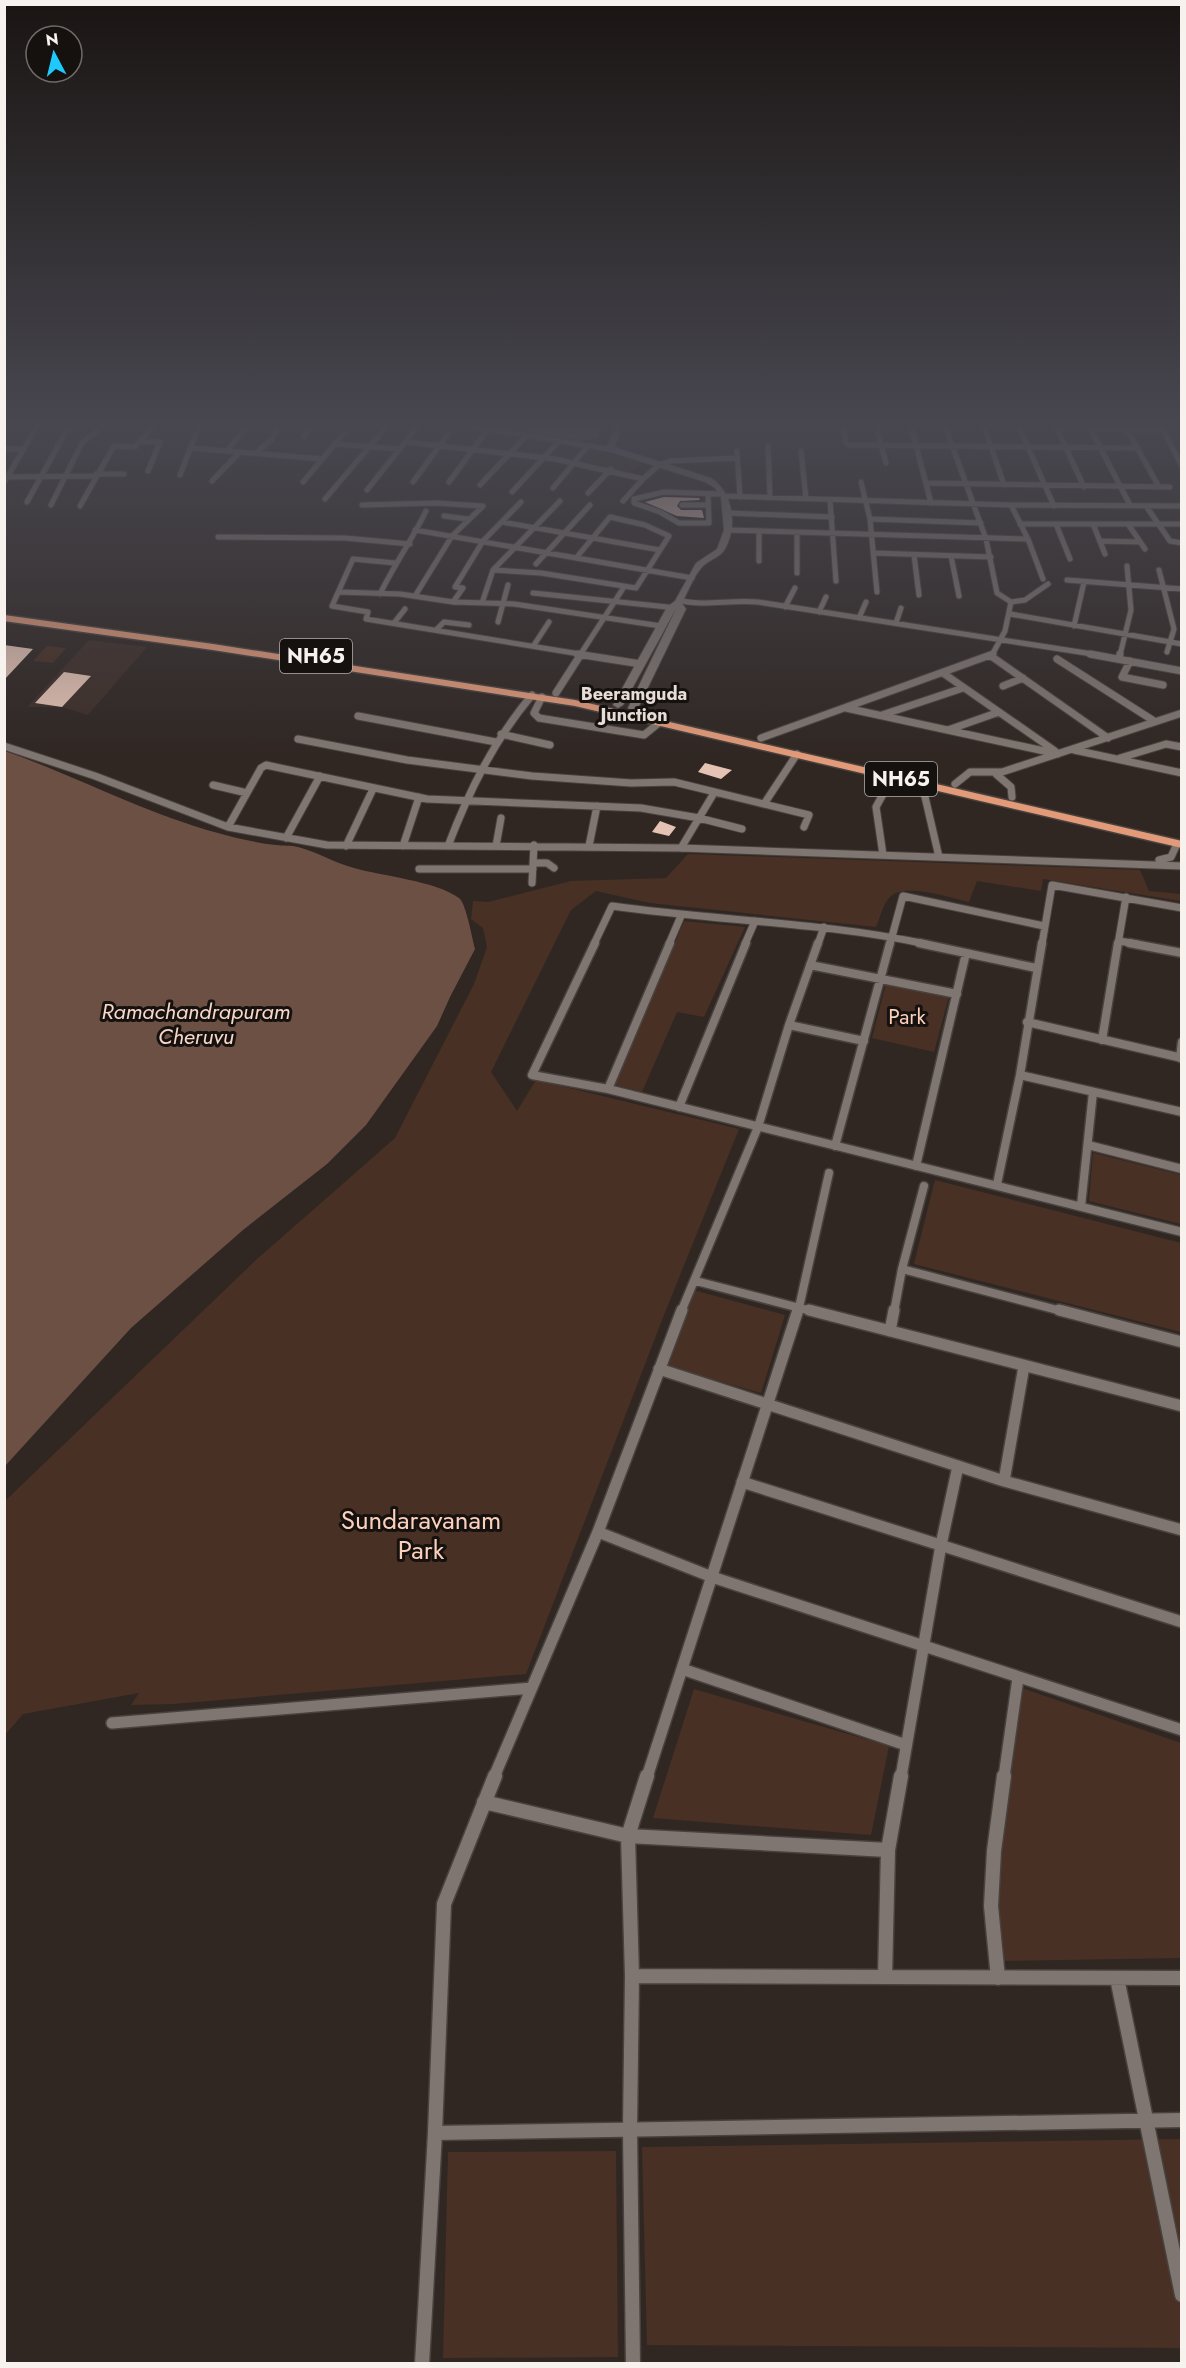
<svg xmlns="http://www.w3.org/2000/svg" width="1186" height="2368" font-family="Jost,sans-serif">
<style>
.built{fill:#3e2f29}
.green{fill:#483024}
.forest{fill:#6c5044}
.building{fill:#e4c3b4}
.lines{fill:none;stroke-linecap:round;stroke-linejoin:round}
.minor-far4-casing{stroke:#48423f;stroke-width:7}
.minor-far3-casing{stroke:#48423f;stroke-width:9}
.minor-far2-casing{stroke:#48423f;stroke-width:11}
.minor-far1-casing{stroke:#48423f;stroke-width:14}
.minor-casing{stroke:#48423f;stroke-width:17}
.secondary-casing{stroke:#48423f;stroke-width:2}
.trunk-casing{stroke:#48423f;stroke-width:3}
.minor-far4{stroke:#807671;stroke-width:5}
.minor-far3{stroke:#807671;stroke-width:7}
.minor-far2{stroke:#807671;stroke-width:8}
.minor-far1{stroke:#807671;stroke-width:11}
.minor{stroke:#807671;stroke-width:14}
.secondary{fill:#807671;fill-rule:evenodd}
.trunk{fill:#e29a79;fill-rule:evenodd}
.labels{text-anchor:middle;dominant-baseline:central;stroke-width:6;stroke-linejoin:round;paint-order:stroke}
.far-neighbourhood-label{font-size:18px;font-weight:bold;fill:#e8dcd7;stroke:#15110f}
.shield{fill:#15110f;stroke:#b4aeac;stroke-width:1.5}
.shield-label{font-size:20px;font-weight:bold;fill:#f8f2ef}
.park-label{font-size:21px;fill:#fdd0bc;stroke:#15110f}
.water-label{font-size:22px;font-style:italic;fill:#fad8c9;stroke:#15110f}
.near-park-label{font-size:26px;fill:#fdd0bc;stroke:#15110f}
</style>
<rect width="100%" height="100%" fill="#302723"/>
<path class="built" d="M 590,450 L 644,463 L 628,472 L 575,461 Z
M 89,640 L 147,647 L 88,715 L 62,707 L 27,707 Z"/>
<path class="green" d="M 47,646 L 66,648 L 53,663 L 33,661 Z
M 688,854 L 1140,870 L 1149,891 L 1181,894 L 1181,901 L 1043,879 L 1041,891 L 977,881 L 969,902 C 951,898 904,882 890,897 C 883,903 880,919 876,927 L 650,903 L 596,891 L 571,910 L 491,1072 L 517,1111 L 536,1080 L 739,1129 L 662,1320 L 526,1674 L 173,1704 L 131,1705 L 139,1693 L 23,1714 L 5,1735 L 5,1501 L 256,1260 L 395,1138 L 474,984 L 487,947 L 483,928 L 471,919 L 473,901 L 488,902 L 571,881 L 666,878 Z
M 684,921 L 745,927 L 704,1017 L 677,1012 L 642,1092 L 615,1085 Z
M 886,984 L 949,996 L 934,1052 L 872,1038 Z
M 1093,1153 L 1181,1175 L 1181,1224 L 1089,1201 Z
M 935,1180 L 1181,1243 L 1181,1332 L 914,1264 Z
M 693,1290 L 785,1315 L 761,1393 L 666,1366 Z
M 1022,1688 L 1181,1743 L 1181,1958 L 1001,1961 L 995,1889 Z
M 694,1689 L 889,1746 L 871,1835 L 653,1818 Z
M 1181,2139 L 1181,2348 L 647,2345 L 642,2147 Z
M 616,2151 L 618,2357 L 443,2358 L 448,2152 Z"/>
<path class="forest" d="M 488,426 L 603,426 L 597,438 L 581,441 Z
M 5,751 C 76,776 144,813 218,833 C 236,838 256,843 276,845 C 283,846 291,845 298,847 C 318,852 334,863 354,868 C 382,876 436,881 459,898 C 466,903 472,938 475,949 L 450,997 L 437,1026 L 366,1125 L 327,1164 L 243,1230 L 131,1328 L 5,1466 Z"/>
<path class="building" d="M 664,497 L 699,498 L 700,500 L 680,501 L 677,506 L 681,510 L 702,510 L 704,518 L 677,516 L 645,502 Z
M 4,645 L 33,649 L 4,680 Z
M 64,672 L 91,676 L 62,707 L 35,703 Z
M 705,763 L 732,770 L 721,779 L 698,772 Z
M 660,821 L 676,827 L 669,836 L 652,832 Z"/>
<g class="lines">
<defs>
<path id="minor-far4" d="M 470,426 L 614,450
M 843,426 L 846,443 L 849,445 L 1138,448
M 876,426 L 886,463
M 911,426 L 931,503
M 945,426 L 986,539 L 997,593 L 1011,602 L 1025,600 L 1048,584
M 984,426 L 1004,485
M 1056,426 L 1084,487
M 1089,426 L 1130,505
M 1125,426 L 1159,487
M 1161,426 L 1182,466
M 1019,427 L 1054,506
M 1056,428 L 1163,430
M 304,437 L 311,426
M 406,442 L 555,459 L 643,479 L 623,501
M 335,444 L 400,449
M 768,446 L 770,497
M 190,448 L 322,459
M 4,449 L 23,449
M 227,451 L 247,426
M 737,451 L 740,497
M 801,451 L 806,499
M 256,453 L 272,439 L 278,426
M 148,471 L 160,442 L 139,442 L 154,426
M 96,474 L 124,474
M 180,475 L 199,426
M 4,477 L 95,476
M 643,479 L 659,465 L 670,461 L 737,458
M 5,481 L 37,426
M 212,481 L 240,452
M 303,482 L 350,426
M 413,482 L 454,426
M 449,482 L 488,429
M 861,482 L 870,519 L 877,592
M 926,483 L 1170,487
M 480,485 L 526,436
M 553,488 L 588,446
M 367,490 L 418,426
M 512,492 L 559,441
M 588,493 L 611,469
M 708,495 L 709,523 L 679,523 L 660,512 L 634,503 L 634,499 L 664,492 L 723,494
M 724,496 L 1011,505 L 1182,506
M 325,499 L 387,426
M 830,500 L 836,581
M 27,502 L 69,426
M 51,505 L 82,443 L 102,426
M 362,505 L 435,503 L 483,506 L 452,536 L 415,596
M 682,505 L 708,505
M 1011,505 L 1028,539 L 1043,579
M 80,506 L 114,446 L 135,447 L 139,442
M 1146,506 L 1170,541 L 1182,543
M 728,513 L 832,517
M 444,516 L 468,519
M 870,519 L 981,523
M 502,522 L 660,550
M 1020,524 L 1182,524
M 1056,524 L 1070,559
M 1093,524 L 1105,554
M 1128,524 L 1145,549
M 415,530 L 692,578
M 728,530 L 1028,539
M 759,532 L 759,561
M 797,533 L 797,573
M 218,537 L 345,538 L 410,544
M 1100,541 L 1140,542
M 873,553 L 991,557
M 914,555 L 919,595
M 951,556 L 959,596
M 395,563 L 353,559 L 332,606 L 368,612 L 366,619 L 586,655
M 536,564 L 590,505
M 493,570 L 560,501
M 1159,570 L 1174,629 L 1167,652
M 1067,580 L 1182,589
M 339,592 L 400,594 L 453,602 L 514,604 L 661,626
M 533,593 L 677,608
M 380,594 C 394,565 412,540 426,511
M 679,600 C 702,607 732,599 758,602 L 1099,655
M 453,602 L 463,588 L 455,587 L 483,541 L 521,502
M 482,603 L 493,570 L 541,573 L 636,588 L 669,536 L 645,525 L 610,517 L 576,558
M 785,607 L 795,588
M 819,612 L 826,597
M 1010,614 L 1182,644
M 859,618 L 866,602
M 498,622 L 508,585
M 394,623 L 405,609
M 896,623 L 901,608
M 1074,626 L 1084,582
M 436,630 L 444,622 L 469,625
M 534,645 L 549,622
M 580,655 L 624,587
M 992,655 L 1005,631 L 1011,602
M 1120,655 L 1131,610 L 1127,566"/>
<path id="minor-far3" d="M 577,654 L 641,664
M 1090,654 L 1182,671
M 991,656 L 1108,738
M 1057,659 L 1154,721
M 1119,659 L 1120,654
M 1130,661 L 1122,677 L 1163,685
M 943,673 L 1055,751
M 1003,686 L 1023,678
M 556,693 L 581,654
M 542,697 L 534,713 L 539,718 L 644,735 L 660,722
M 846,708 L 1058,754
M 882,715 L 963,688
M 358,716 L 496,742
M 948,730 L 999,712
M 501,734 L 550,745
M 761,738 L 993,654
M 298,739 L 407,760 L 532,776 L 631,783 L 674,782 L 809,815 L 804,827
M 4,746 L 95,776 L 228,827 L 327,845 L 681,848 L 1182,866
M 1074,750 L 1182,773
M 1120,758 L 1166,744 L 1182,747
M 996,774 L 1011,787 L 1012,797
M 922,784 L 939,857
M 955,784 L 970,772 L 1002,772 L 1182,713
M 213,785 L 247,793
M 764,804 L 797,754
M 228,827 L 261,768 L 266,765 L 427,799 L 641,808 L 699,818 L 742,829
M 286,838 L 320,776
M 346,846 L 373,789
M 403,846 L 419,797
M 448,846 C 469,791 494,740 532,695
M 496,846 L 501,818
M 589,846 L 597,806
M 681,848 L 714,793
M 883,855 L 876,807 L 893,776
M 1159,860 L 1171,857 L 1177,844
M 533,863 L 547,863 L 554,868
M 419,869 L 533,869
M 532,883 L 534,845
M 1119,941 L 1137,944
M 594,944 L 612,906 C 717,921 823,922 926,944
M 669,944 L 681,916
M 745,944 L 755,921
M 818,944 L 824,927
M 890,944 L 903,896 L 1044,926
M 1042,944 L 1052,885 L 1182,908
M 1118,944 L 1126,897"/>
<path id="minor-far2" d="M 595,943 L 532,1075 L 608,1089 L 1182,1232
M 919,943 L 1036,968
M 1129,943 L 1182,953
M 810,965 L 957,994
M 1027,1022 L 1182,1058
M 789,1025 L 864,1041
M 1102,1040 L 1118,943
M 1180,1058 L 1182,1042
M 1020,1075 L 1182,1112
M 608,1089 L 670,943
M 679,1107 L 746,943
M 1088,1145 L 1182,1169
M 835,1146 L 890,943
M 916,1166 L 966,953
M 997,1184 L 1020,1075 L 1042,943
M 1081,1206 L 1093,1092
M 902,1269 L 1065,1312
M 696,1281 L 815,1312
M 681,1312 L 758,1127 L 789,1025 L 818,943
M 798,1312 L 829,1173
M 894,1312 L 902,1269 L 924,1186"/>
<path id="minor-far1" d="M 809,1310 L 1182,1406
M 1059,1310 L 1182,1342
M 890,1331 L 894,1310
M 659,1369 L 1004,1481 L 1182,1530
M 1004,1481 L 1024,1366
M 742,1482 L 1182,1622
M 598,1532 L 712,1577 L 1182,1730
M 682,1669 L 906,1745
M 112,1723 L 532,1688
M 494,1777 L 598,1532 L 682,1310
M 647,1777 L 798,1310
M 901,1777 L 941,1545 L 958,1466
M 1004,1777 L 1018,1678"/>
<path id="minor" d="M 484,1802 L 628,1836 L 888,1850
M 632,1976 L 1182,1978
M 885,1977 L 888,1850 L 901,1776
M 998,1978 L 991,1906 L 994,1851 L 1004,1776
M 1117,1978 L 1182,2295
M 435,2133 L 1182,2120
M 422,2364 L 435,2133 L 444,1904 L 495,1776
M 633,2364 L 630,2130 L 632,1976 L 628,1836 L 647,1776"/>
<path id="secondary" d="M 616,426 L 623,426 L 615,446 L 617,448 L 711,478 C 733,492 738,526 725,549 C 721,557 709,560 703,566 C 694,575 688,592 682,603 L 686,609 L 638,708 L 633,711 L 628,708 L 677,607 L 623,705 L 618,708 L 613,705 L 667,607 L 675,601 L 696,563 L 717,549 L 724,530 L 721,497 L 715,488 L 705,482 L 611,452 L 607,446 Z"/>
<path id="trunk" d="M 4,615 L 213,644 L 575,700 L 1182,841 L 1182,848 L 575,706 L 213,650 L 4,621 Z"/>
</defs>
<use href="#minor-far4" class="minor-far4-casing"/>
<use href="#minor-far3" class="minor-far3-casing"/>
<use href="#minor-far2" class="minor-far2-casing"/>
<use href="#minor-far1" class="minor-far1-casing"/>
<use href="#minor" class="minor-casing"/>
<use href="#secondary" class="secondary-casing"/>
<use href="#trunk" class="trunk-casing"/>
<use href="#minor-far4" class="minor-far4"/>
<use href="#minor-far3" class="minor-far3"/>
<use href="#minor-far2" class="minor-far2"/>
<use href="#minor-far1" class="minor-far1"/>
<use href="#minor" class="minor"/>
<use href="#secondary" class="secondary"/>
<use href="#trunk" class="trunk"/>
</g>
<linearGradient id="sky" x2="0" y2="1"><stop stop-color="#1a1513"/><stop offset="0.56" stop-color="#484750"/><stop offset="1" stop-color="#484750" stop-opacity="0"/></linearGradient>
<rect width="1186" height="758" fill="url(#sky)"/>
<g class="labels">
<g class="far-neighbourhood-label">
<text x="634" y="694">Beeramguda<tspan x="634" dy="21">Junction</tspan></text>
</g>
<g class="shield">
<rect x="280" y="639" width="72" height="34" rx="4.5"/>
<rect x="865" y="762" width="72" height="34" rx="4.5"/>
</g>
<g class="shield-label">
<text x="316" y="656">NH65</text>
<text x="901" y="779">NH65</text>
</g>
<g class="park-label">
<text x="907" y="1017">Park</text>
</g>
<g class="water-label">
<text x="196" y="1011">Ramachandrapuram<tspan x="196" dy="25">Cheruvu</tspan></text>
</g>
<g class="near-park-label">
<text x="421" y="1520">Sundaravanam<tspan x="421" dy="30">Park</tspan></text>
</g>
</g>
<rect width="1186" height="2368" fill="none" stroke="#f8f2ef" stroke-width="12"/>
<g transform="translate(54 54) rotate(353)"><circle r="28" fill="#15110f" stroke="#706b69" stroke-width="1.5"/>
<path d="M0-4.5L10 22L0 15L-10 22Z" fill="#1ec9fd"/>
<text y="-9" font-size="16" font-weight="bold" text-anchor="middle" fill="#f8f2ef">N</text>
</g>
</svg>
